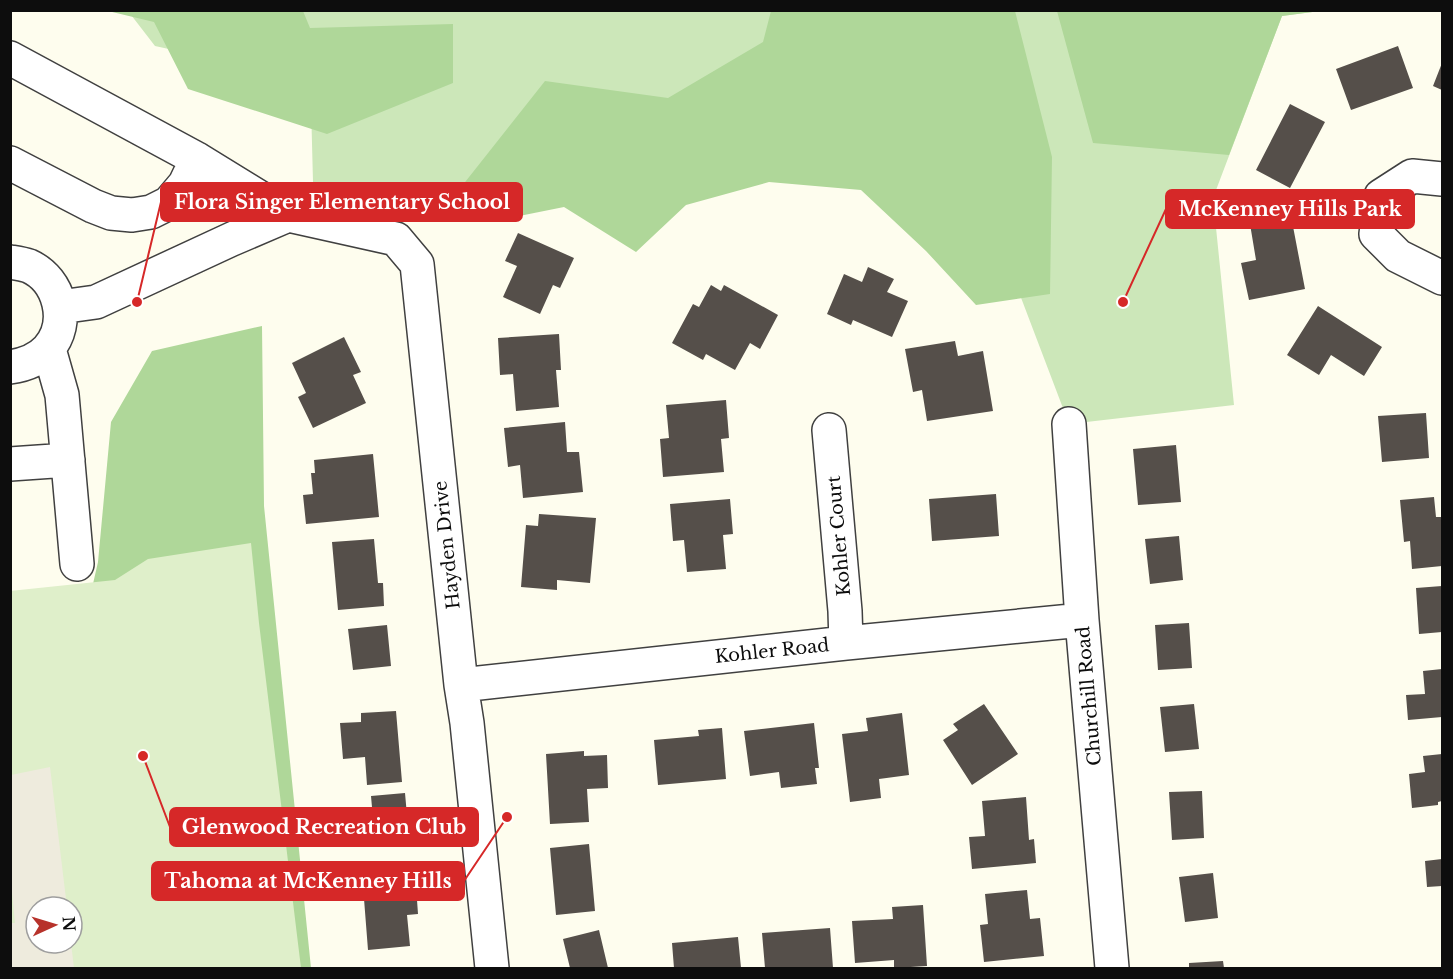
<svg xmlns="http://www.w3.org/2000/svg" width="1453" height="979" font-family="'Libre Baskerville',serif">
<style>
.green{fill:#cce7b9}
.forest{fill:#afd799}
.pitch{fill:#dfefca;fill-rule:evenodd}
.plaza{fill:#eeebdd}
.building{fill:#554f4a}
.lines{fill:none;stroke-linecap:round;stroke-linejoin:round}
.minor-casing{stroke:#404040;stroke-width:36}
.minor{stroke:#fff;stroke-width:33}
.labels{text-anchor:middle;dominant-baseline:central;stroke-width:6;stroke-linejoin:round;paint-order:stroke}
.street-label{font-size:18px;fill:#0d0d0d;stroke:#fff}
.leader{fill:none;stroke:#d62828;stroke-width:2}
.callout-dot{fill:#d62828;stroke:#fff;stroke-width:2}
.callout{fill:#d62828;stroke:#d62828;stroke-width:2}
.callout-label{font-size:20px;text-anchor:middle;font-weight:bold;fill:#fff}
</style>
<rect width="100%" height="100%" fill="#fefdee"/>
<path class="green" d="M 128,11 L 1320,11 L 1282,16 L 1213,198 L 1234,405 L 1069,424 L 960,137 L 493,194 L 313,182 L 311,105 L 306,79 L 155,46 Z"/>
<path class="forest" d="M 108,11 L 303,11 L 310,28 L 453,24 L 453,83 L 327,134 L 188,89 L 154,22 Z
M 771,11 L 1015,11 L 1052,157 L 1050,294 L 976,305 L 926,251 L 861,190 L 769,182 L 686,205 L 636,252 L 564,207 L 490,222 L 443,210 L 545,81 L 668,98 L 763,42 Z
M 1057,11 L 1057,10 L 1320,11 L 1282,16 L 1229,155 L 1093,143 Z
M 262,326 L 264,506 L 311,968 L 113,968 L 79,645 L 98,562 L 111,422 L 152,351 Z"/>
<path class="pitch" d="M 251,543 L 259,623 L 301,968 L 11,968 L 10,591 L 115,580 L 148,559 ZM 36,907 L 72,907 L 72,943 L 36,943 Z"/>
<path class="plaza" d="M 50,767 L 67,907 L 36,907 L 36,943 L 71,943 L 74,968 L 11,968 L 11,923 L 15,923 L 10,872 L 11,775 Z"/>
<path class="building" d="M 1398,46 L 1413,88 L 1351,110 L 1336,69 Z
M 1442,63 L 1442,90 L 1433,86 Z
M 1290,104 L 1325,122 L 1290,188 L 1256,170 Z
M 1291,216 L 1305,289 L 1249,300 L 1241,263 L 1256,260 L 1250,224 Z
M 518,233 L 574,258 L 560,288 L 553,285 L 540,314 L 503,297 L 517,266 L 505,261 Z
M 868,267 L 894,279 L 887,292 L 908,301 L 892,337 L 853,320 L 851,325 L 827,314 L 844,274 L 862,282 Z
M 711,285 L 721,291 L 724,285 L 778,315 L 760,349 L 750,343 L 735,370 L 706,354 L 703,360 L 672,343 L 693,304 L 699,307 Z
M 1318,306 L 1382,347 L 1364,376 L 1331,355 L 1319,375 L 1287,355 Z
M 559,334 L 561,370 L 556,370 L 559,407 L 516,411 L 513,374 L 500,375 L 498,338 Z
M 344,337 L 361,372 L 353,375 L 366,403 L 313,428 L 298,397 L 306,393 L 292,363 Z
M 955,341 L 958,356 L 983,351 L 993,411 L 927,421 L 922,390 L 913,392 L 905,349 Z
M 726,400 L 729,438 L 721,439 L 724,472 L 663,477 L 660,439 L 669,438 L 666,405 Z
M 1426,413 L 1429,458 L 1382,462 L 1378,416 Z
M 565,422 L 567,452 L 579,452 L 583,492 L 523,498 L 520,465 L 508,467 L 504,428 Z
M 1176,445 L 1181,502 L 1138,505 L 1133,449 Z
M 373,454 L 379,517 L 306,524 L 303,495 L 313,494 L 311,473 L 315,473 L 314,460 Z
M 996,494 L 999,536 L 932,541 L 929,499 Z
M 1434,497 L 1436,517 L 1442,517 L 1442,566 L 1412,569 L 1410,541 L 1404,542 L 1400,500 Z
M 730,499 L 733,534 L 723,535 L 726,569 L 687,572 L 684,540 L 673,541 L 670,504 Z
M 539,514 L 596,518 L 590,583 L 557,580 L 557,590 L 521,587 L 526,525 L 538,526 Z
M 1179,536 L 1183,580 L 1150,584 L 1145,539 Z
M 374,539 L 378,583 L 383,583 L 384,606 L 338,610 L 332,542 Z
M 1442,586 L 1442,632 L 1419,634 L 1416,588 Z
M 1189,623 L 1192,668 L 1158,670 L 1155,625 Z
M 387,625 L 391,666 L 353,670 L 348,629 Z
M 1442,669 L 1442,717 L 1408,720 L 1406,695 L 1425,694 L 1423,671 Z
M 984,704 L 1018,754 L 972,785 L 943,740 L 958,730 L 953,724 Z
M 1194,704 L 1199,749 L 1165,752 L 1160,707 Z
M 396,711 L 402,782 L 367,785 L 365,757 L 343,759 L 340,723 L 361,722 L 361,713 Z
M 902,713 L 909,775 L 879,779 L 881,798 L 850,802 L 842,734 L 868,731 L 866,718 Z
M 814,723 L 819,768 L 815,768 L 817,784 L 781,788 L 779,772 L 750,776 L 744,731 Z
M 722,728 L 726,779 L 658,785 L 654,740 L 699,736 L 698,730 Z
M 584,751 L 584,756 L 607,755 L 608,788 L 587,789 L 589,822 L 550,824 L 546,754 Z
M 1442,754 L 1442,801 L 1438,802 L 1438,805 L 1412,808 L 1409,774 L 1425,772 L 1423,756 Z
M 1202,791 L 1204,838 L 1172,840 L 1169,792 Z
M 405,793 L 409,838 L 375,841 L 371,796 Z
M 1026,797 L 1029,840 L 1034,839 L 1036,863 L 972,869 L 969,837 L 985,836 L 982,801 Z
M 589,844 L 595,911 L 556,915 L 550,848 Z
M 1442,859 L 1442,886 L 1427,887 L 1425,861 Z
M 1213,873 L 1218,918 L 1185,922 L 1179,877 Z
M 404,882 L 405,886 L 416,886 L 418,914 L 407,915 L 410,946 L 368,950 L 363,886 Z
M 1027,890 L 1030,919 L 1040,918 L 1044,956 L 984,962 L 980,925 L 988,924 L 985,894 Z
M 923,905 L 927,966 L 894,968 L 894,960 L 855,963 L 852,921 L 893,919 L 892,907 Z
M 830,928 L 833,968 L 765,968 L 762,933 Z
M 599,930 L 608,968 L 570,968 L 563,939 Z
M 738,937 L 741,968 L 674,968 L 672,943 Z
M 1223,961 L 1224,968 L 1189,968 L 1189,963 Z"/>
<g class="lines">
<defs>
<path id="minor" d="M 10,58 L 197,159 L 288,215 L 396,239 L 417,264 L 461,685 L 467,723 L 492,968
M 10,163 L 93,206 L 111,213 L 132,215 L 151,212 L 169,203 L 185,184 L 197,159
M 1442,179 L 1412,176 L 1381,196 L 1376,234 L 1398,256 L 1442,278
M 10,262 C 16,263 23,264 29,266 C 60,280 71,323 48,349 C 38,360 24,365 10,367
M 60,307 L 96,302 L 232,239 L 288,215
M 49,349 L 62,395 L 77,564
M 1069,424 L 1082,620 L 1112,968
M 829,430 L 845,611 L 846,643
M 10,464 L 68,460
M 461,685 L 846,643 L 1082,620"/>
</defs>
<use href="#minor" class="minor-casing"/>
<use href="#minor" class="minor"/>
</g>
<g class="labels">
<g class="street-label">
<text transform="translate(839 536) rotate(-95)">Kohler Court</text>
<text transform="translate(447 545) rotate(-96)">Hayden Drive</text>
<text transform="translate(772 651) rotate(-6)">Kohler Road</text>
<text transform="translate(1089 696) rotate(-95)">Churchill Road</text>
</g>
</g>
<path class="leader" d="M137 302L161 202M1123 302L1166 209M143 756L170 827M507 817L464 881"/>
<g class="callout-dot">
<circle cx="137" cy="302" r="6"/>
<circle cx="1123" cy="302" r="6"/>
<circle cx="143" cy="756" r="6"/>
<circle cx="507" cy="817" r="6"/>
</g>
<g class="callout">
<rect x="161" y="183" width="361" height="38" rx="6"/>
<rect x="1166" y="190" width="248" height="38" rx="6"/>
<rect x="170" y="808" width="308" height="38" rx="6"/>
<rect x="152" y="862" width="312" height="38" rx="6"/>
</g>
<g class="callout-label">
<text x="342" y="209">Flora Singer Elementary School</text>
<text x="1290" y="216">McKenney Hills Park</text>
<text x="324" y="834">Glenwood Recreation Club</text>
<text x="308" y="888">Tahoma at McKenney Hills</text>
</g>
<rect width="1453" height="979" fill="none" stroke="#0d0d0d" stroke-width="24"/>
<g transform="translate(54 925) rotate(86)"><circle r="28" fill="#ffffff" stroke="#9e9e9e" stroke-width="1.5"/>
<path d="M0-4.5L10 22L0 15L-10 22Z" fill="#b7322b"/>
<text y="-9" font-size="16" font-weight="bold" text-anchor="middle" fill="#0d0d0d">N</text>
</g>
</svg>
